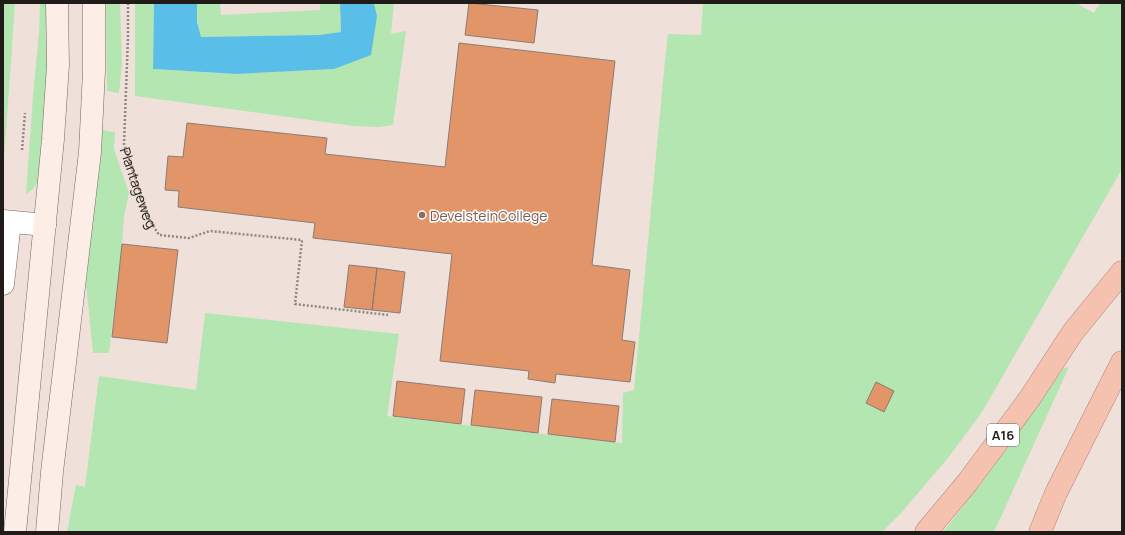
<svg xmlns="http://www.w3.org/2000/svg" width="1125" height="535" font-family="Manrope,sans-serif">
<style>
.green{fill:#b4e6b1}
.water{fill:#59bee8}
.building{fill:#e29568;stroke:#897c76}
.lines{fill:none;stroke-linecap:round;stroke-linejoin:round}
.minor-casing{stroke:#736760;stroke-width:23}
.secondary-casing{stroke:#736760;stroke-width:23}
.motorway-casing{stroke:#ab887c;stroke-width:23}
.path{stroke:#908681;stroke-width:2.5;stroke-dasharray:2 2;stroke-linecap:butt}
.minor{stroke:#fff;stroke-width:22}
.secondary{stroke:#fcede7;stroke-width:22}
.motorway{stroke:#f6c2b0;stroke-width:22}
.education-dot{fill:#8d6e63;stroke:#fff;stroke-width:1.5}
.labels{text-anchor:middle;dominant-baseline:central;stroke-width:3;stroke-linejoin:round;paint-order:stroke}
.shield{fill:#fff;stroke:#64605f;stroke-width:1}
.shield-label{font-size:13px;font-weight:bold;fill:#211c1a}
.street-label{font-size:14px;fill:#211c1a;stroke:#fff}
.education-label{font-size:14px;fill:#785e54;stroke:#fff;text-anchor:start}
</style>
<rect width="100%" height="100%" fill="#efe0d9"/>
<path class="green" d="M 3,3 L 15,3 L 3,174 Z
M 40,3 L 51,3 L 42,176 L 33,189 L 26,194 L 33,96 L 39,33 Z
M 106,3 L 120,3 L 122,64 L 119,93 L 107,91 Z
M 135,3 L 154,3 L 153,69 L 237,74 L 334,69 L 377,16 L 374,3 L 394,3 L 391,34 L 406,31 L 393,125 L 379,127 L 354,126 L 135,96 Z
M 197,3 L 220,3 L 221,15 L 320,10 L 320,3 L 340,3 L 341,32 L 319,35 L 200,37 L 197,22 Z
M 703,3 L 1076,3 L 1094,13 L 1100,3 L 1122,3 L 1122,169 L 982,412 L 948,458 L 901,513 L 882,532 L 67,532 L 76,485 L 85,487 L 99,376 L 196,390 L 205,313 L 399,334 L 387,416 L 622,443 L 623,393 L 634,390 L 665,60 L 668,34 L 701,35 Z
M 102,130 L 115,132 L 114,149 L 129,193 L 124,216 L 122,244 L 109,353 L 93,353 L 86,284 Z
M 1069,367 L 994,532 L 943,532 L 986,477 L 1064,368 Z"/>
<path class="water" d="M 154,3 L 197,3 L 197,22 L 201,37 L 319,35 L 341,32 L 340,3 L 374,3 L 377,16 L 371,55 L 334,69 L 237,74 L 153,69 Z"/>
<path class="building" d="M 469,3 L 538,10 L 534,43 L 465,35 Z
M 459,43 L 615,61 L 592,265 L 630,270 L 622,340 L 635,342 L 630,382 L 556,374 L 555,383 L 528,379 L 529,371 L 440,361 L 452,254 L 313,238 L 315,223 L 178,207 L 179,191 L 165,190 L 168,156 L 183,157 L 187,123 L 327,138 L 325,154 L 445,167 Z
M 122,244 L 178,250 L 167,343 L 112,337 Z
M 349,265 L 377,268 L 372,310 L 344,307 Z
M 377,268 L 405,272 L 400,313 L 372,310 Z
M 397,381 L 465,389 L 461,424 L 393,416 Z
M 876,382 L 894,391 L 884,412 L 866,403 Z
M 475,390 L 542,397 L 538,433 L 471,425 Z
M 552,399 L 619,406 L 615,442 L 548,434 Z"/>
<g class="lines">
<defs>
<path id="minor" d="M 3,221 L 45,225
M 3,284 L 10,222"/>
<path id="secondary" d="M 15,532 L 53,139 L 58,65 L 57,3
M 47,532 L 52,472 L 90,152 L 94,71 L 94,3"/>
<path id="motorway" d="M 926,532 L 967,483 L 1030,398 L 1073,332 L 1122,272
M 1040,532 L 1056,493 L 1122,362"/>
</defs>
<use href="#minor" class="minor-casing"/>
<use href="#secondary" class="secondary-casing"/>
<use href="#motorway" class="motorway-casing"/>
<g class="path">
<path id="s1" d="M 128,3 L 128,37 L 124,144 L 149,219 L 159,235 L 189,238 L 210,231 L 302,240 L 295,304 L 388,315"/>
<path d="M 22,150 L 25,113"/>
</g>
<use href="#minor" class="minor"/>
<use href="#secondary" class="secondary"/>
<use href="#motorway" class="motorway"/>
</g>
<circle class="education-dot" cx="422" cy="215" r="4"/>
<g class="labels">
<rect class="shield" x="987" y="424" width="32" height="22" rx="3"/>
<g class="shield-label">
<text x="1003" y="435">A16</text>
</g>
<g class="street-label">
<text stroke="none"><textPath href="#s1" startOffset="187">Plantageweg</textPath></text>
</g>
<g class="education-label">
<text x="430" y="215">DevelsteinCollege</text>
</g>
</g>
<rect width="1125" height="535" fill="none" stroke="#211c1a" stroke-width="8"/>
</svg>
